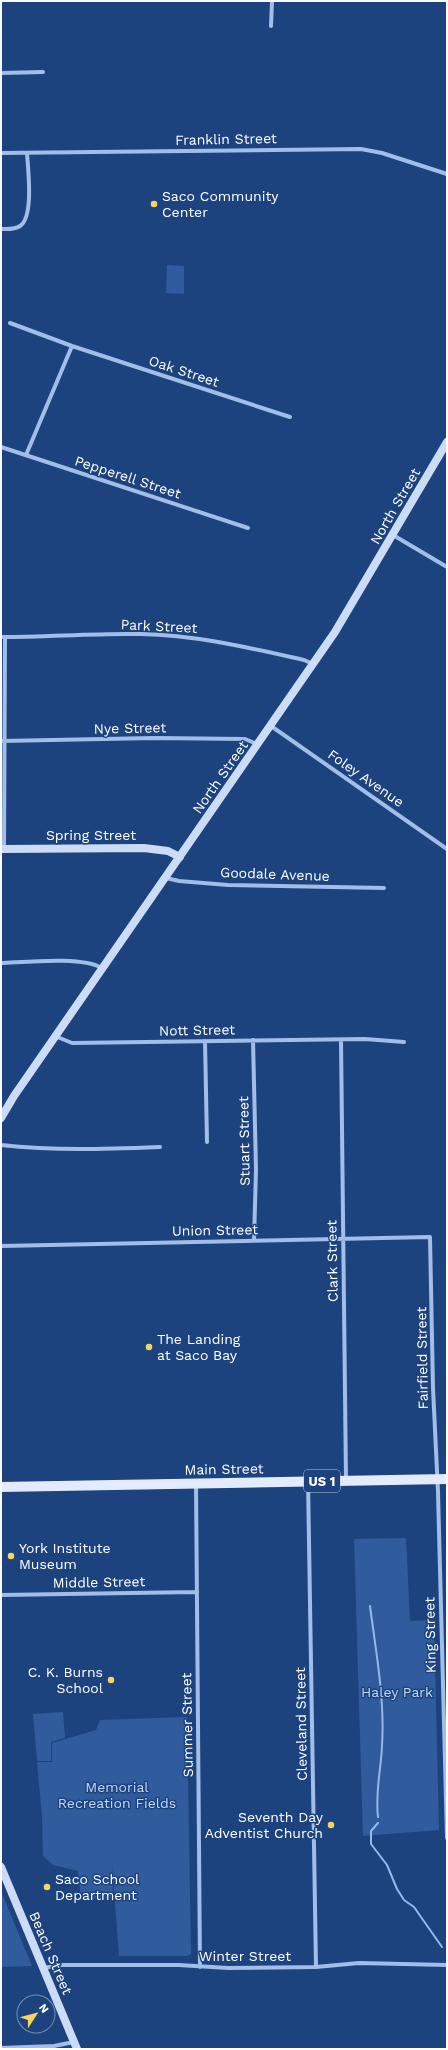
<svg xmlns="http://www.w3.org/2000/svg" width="448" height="2050" font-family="'Work Sans',sans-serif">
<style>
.green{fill:#305c9d}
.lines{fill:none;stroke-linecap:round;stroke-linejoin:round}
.stream{stroke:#94b8ea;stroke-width:2}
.minor{stroke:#a1bee8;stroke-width:4}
.secondary{stroke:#ccdcf7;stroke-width:8}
.primary{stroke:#e3ecfe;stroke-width:10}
.poi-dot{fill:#f8d35f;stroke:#1d437f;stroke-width:1.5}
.labels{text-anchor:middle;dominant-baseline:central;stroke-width:3;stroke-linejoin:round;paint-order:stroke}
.shield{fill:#1d437f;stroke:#bbc7d9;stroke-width:1}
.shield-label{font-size:13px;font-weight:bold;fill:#fff}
.street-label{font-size:14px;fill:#fff;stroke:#1d437f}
.poi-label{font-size:14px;fill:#fff;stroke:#1d437f;text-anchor:start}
.park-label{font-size:14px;fill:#c5d9f6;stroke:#1d437f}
</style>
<rect width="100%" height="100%" fill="#1d437f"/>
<path class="green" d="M 167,265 L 184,266 L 184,294 L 166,293 Z
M 406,1538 L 410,1621 L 434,1620 L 439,1830 L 363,1836 L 354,1539 Z
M 63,1712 L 65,1738 L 51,1742 L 51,1761 L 37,1761 L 33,1714 Z
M 187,1717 L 191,1954 L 187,1956 L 119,1956 L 112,1864 L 113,1897 L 81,1900 L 78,1871 L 53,1865 L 43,1856 L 42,1816 L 37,1762 L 52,1762 L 52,1743 L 96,1730 L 100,1720 Z
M 1,1891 L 32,1966 L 1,1967 Z"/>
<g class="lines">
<path class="stream" d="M 370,1606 C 376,1652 385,1700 382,1746 C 381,1770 375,1792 378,1817
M 378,1823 L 371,1831 L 371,1844 L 387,1865 L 397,1889 L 404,1900 L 414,1907 L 442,1947"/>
<path class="minor" d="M 271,26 L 272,1
M 1,73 L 43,72
M 1,153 L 361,149 L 382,153 L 447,174
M 1,229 C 7,229 14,230 20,226 C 34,217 28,169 27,153
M 10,323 L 72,346 L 290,417
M 1,447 L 248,528
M 26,455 L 72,346
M 393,535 L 447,567
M 1,637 C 48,637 95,633 141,634 C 196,635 250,648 304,660 L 313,664
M 271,726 L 447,849
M 1,741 L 154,738 L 245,739 L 257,744
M 4,849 L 5,637
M 166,878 L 179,881 L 228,885 L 384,888
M 1,963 C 26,962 82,956 102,968
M 55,1036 L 72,1043 L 365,1039 L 404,1042
M 253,1040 L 256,1170 L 254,1240
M 341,1040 L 346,1481
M 205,1041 L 207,1142
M 1,1145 C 54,1151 107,1149 160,1147
M 1,1246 L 430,1237 L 433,1388 L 438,1492 L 447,1838
M 308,1481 L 316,1967
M 196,1483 L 200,1967
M 1,1595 L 196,1592
M 43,1968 L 62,1965 L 179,1965 L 228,1968 L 316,1967 L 359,1963 L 447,1965
M 1,2048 L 54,2046 L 74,2042"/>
<path class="secondary" d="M 1,849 L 144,848 L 168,851 L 180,857
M 1,1118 L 14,1096 L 335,632 L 447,442
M 1,1867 L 77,2049"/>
<path class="primary" d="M 1,1487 L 447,1479"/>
</g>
<g class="poi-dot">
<circle cx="154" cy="204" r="4"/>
<circle cx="149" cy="1347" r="4"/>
<circle cx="11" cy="1556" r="4"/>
<circle cx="111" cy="1680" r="4"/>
<circle cx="331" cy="1825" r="4"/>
<circle cx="47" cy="1887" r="4"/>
</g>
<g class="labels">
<rect class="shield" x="304" y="1470" width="36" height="22" rx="3"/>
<g class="shield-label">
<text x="322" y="1481">US 1</text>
</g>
<g class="street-label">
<text transform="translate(226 139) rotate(-1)">Franklin Street</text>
<text transform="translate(184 371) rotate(18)">Oak Street</text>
<text transform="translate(128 477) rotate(18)">Pepperell Street</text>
<text transform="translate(395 506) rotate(-60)">North Street</text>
<text transform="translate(159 626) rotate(3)">Park Street</text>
<text transform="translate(130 728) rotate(-1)">Nye Street</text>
<text transform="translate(220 777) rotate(-55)">North Street</text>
<text transform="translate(366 778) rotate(35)">Foley Avenue</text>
<text x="91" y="835">Spring Street</text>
<text transform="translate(275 874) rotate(2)">Goodale Avenue</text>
<text transform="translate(197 1030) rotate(-1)">Nott Street</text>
<text transform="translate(244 1141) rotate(-91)">Stuart Street</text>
<text transform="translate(215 1230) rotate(-1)">Union Street</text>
<text transform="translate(332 1261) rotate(-91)">Clark Street</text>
<text transform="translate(422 1358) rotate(-91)">Fairfield Street</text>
<text transform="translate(224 1469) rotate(-1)">Main Street</text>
<text transform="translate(99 1582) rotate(-1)">Middle Street</text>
<text transform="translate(430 1635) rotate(-91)">King Street</text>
<text transform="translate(301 1724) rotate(-91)">Cleveland Street</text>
<text transform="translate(187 1725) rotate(-91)">Summer Street</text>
<text transform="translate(51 1953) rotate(67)">Beach Street</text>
<text x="245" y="1956">Winter Street</text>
</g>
<g class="poi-label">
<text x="162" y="196">Saco Community<tspan x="162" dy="16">Center</tspan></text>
<text x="157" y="1339">The Landing<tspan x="157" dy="16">at Saco Bay</tspan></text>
<text x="19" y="1548">York Institute<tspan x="19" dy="16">Museum</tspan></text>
<text x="103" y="1672" text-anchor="end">C. K. Burns<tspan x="103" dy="16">School</tspan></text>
<text x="323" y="1817" text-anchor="end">Seventh Day<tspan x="323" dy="16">Adventist Church</tspan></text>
<text x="55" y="1879">Saco School<tspan x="55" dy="16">Department</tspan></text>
</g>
<g class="park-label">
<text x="397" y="1692">Haley Park</text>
<text x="117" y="1787">Memorial<tspan x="117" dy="16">Recreation Fields</tspan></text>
</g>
</g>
<rect width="448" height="2050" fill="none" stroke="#ffffff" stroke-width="4"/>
<g transform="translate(36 2014) rotate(54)"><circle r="19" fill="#1d437f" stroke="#778eb2"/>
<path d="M0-3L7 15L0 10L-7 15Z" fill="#f8d35f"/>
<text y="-6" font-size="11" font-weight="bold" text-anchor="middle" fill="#ffffff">N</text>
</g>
</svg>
